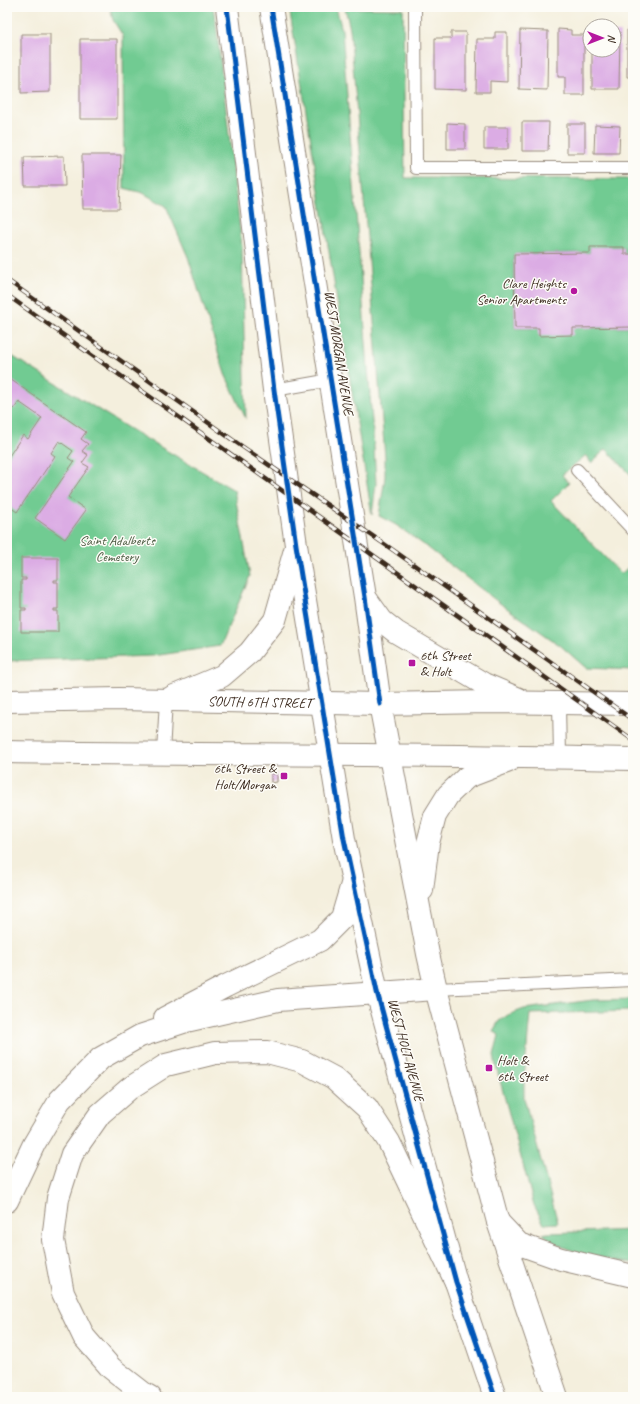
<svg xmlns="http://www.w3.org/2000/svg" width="640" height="1404" font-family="Caveat,sans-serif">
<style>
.green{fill:#71cb92;stroke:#567a58}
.building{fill:#dbace4}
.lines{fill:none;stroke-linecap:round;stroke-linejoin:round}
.service-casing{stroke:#988c7e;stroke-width:14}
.tertiary-casing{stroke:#988c7e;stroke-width:24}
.motorway-casing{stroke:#988c7e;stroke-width:24}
.service{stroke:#fff;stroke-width:12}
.tertiary{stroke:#fff;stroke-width:22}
.motorway{stroke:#fff;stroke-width:22}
.rail-casing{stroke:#3b2a1e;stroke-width:4.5}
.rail{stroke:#fdfcf7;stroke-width:3;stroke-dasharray:9;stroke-linecap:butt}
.cycleway-casing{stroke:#fdfcf7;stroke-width:8}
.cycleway{stroke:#0057b8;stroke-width:5}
.poi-dot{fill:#b5179e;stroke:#fdfcf7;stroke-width:1.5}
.labels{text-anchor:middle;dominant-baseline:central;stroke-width:3;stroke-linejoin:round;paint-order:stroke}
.poi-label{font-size:14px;fill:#3b2a1e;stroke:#fdfcf7;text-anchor:end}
.street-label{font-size:14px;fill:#3b2a1e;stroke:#fdfcf7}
.park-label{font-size:14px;fill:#4b5a41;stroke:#fdfcf7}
</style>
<rect width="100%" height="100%" fill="#fdfcf7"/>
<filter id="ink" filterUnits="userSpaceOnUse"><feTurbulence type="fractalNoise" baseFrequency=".025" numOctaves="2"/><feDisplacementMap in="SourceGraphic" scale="8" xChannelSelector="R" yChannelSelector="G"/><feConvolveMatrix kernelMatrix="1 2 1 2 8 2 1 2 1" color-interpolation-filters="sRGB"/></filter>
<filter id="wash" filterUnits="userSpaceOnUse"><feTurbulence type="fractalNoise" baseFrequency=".012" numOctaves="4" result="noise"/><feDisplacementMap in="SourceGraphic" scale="16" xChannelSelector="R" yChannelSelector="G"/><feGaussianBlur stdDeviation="0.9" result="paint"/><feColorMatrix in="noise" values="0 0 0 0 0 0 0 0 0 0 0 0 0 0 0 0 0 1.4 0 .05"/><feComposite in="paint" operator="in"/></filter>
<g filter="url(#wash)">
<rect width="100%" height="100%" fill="#f4efdd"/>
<path class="green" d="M 110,7 L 213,7 L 217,32 L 242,247 L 246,419 L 225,374 L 188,257 L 166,206 L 143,193 L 124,188 L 123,36 L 113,20 Z
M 289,7 L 336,7 L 342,30 L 374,447 L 376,484 L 372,515 Z
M 345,8 L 403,9 L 405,178 L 633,179 L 633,254 L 624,254 L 624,247 L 590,247 L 590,253 L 514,254 L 515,328 L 539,328 L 539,336 L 573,328 L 633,327 L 633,477 L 606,449 L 591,463 L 586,455 L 562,475 L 569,483 L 551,501 L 621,574 L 633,563 L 633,670 L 586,668 L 561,646 L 498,602 L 427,547 L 396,525 L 379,516 L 385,477 L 385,457 L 350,29 Z
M 7,353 L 133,431 L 234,490 L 250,576 L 220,646 L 153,656 L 7,661 Z
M 633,999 L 633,1011 L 530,1014 L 524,1079 L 524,1098 L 558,1223 L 544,1224 L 534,1205 L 496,1066 L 494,1055 L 499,1035 L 493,1031 L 499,1021 L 508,1015 L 524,1009 L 593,1000 Z
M 633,1230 L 633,1264 C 604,1258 566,1255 543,1234 L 547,1233 Z"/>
<g id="blocks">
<path class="building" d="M 558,29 L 571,30 L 571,35 L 584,35 L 584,95 L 565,95 L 565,77 L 558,77 Z
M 520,30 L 548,31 L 547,90 L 519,89 Z
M 627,30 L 633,30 L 633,77 L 627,77 Z
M 451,32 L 466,32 L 466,90 L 435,89 L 435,38 L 451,38 Z
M 495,32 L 507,32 L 507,82 L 490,81 L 490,92 L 476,92 L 477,39 L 495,39 Z
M 614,32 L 620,32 L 619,89 L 592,89 L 592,50 L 614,50 Z
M 21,34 L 50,34 L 50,92 L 21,93 Z
M 80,39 L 117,39 L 117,119 L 80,119 Z
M 522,122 L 549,122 L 548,151 L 522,151 Z
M 447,123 L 465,124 L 465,149 L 447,149 Z
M 567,124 L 585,124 L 585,153 L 567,153 Z
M 595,125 L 620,126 L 619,153 L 594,153 Z
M 484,127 L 508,127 L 508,149 L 484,149 Z
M 82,155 L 121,155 L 119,209 L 83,209 Z
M 64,156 L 65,186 L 25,186 L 24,157 Z
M 590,247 L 624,247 L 624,254 L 633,254 L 633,327 L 573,328 L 573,335 L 539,336 L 539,328 L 515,328 L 514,254 L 590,253 Z
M 7,377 L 86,432 L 81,439 L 88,444 L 82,451 L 88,455 L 82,463 L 89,467 L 68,497 L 86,510 L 65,539 L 35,518 L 74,462 L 68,458 L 73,451 L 59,441 L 51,453 L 55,456 L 17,512 L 7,505 L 7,459 L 23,435 L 28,439 L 42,418 L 19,402 L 14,409 L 7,404 Z
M 21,558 L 58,558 L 58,580 L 54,580 L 54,582 L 58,582 L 58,609 L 54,609 L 54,611 L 58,611 L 58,632 L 21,632 L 21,610 L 26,610 L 26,608 L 21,608 L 21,580 L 26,580 L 26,578 L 21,578 Z
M 271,774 L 277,774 L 277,782 L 271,783 Z"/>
</g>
</g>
<g filter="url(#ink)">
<use href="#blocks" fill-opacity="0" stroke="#988c7e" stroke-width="1"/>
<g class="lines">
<defs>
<path id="service" d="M 415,7 L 416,168 L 633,168
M 274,390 L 331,380
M 577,470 L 633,530
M 559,703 L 560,757
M 163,753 L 166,700
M 436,989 L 633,980"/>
<g id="tertiary">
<path d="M 227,7 L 274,390 L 296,545 L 344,839 L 377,992 L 456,1282 L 495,1397"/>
<path d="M 271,7 L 365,597 L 380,704 L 428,954 L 436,989 L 498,1222 L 557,1397"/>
<path d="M 367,600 L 382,621 L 396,632 L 484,684 L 519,699"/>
<path d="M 172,697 L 222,676 L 250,652 L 275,620 L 295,550"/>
<path id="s1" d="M 7,701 L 119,699 L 380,704 L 488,702 L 633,704"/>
<path d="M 7,752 C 216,755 424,754 633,759"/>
<path d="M 422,890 L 428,843 L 435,816 L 448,795 L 467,777 L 509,761"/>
</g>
<path id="motorway" d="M 165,1018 L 226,986 L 320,940 L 342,918 L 353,881
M 7,1201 L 34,1144 L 60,1100 L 101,1058 L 140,1036 L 186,1021 L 278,1000 L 436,989
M 498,1222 L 519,1244 L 561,1259 L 633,1276
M 150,1397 L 143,1393 L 111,1368 L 84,1337 L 63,1293 L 53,1240 L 58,1198 L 72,1154 L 100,1114 L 130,1088 L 166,1065 L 215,1053 L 267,1052 L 302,1061 L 334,1078 L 367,1108 L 389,1142 L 456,1282"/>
</defs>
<use href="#service" class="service-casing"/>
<use href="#tertiary" class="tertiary-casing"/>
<use href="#motorway" class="motorway-casing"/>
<use href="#service" class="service"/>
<use href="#tertiary" class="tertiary"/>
<use href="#motorway" class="motorway"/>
<defs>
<path id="rail" d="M 7,280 L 237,443 L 393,550 L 633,720
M 7,295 L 633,740"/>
</defs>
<use href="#rail" class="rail-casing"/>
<use href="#rail" class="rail"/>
<defs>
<path id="cycleway" d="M 227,7 L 274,390 L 296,545 L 344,839 L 377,992 L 456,1282 L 495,1397
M 271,7 L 365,597 L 380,704"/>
</defs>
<use href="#cycleway" class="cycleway-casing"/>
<use href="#cycleway" class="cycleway"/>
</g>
</g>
<g class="poi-dot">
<circle cx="574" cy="291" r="4"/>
<rect x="408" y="659" width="8" height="8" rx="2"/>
<rect x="280" y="772" width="8" height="8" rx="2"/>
<rect x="485" y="1064" width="8" height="8" rx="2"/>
</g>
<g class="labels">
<g class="poi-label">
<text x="566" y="283">Clare Heights<tspan x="566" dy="16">Senior Apartments</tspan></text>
<text x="420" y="655" text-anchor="start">6th Street<tspan x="420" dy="16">&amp; Holt</tspan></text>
<text x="276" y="768">6th Street &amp;<tspan x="276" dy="16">Holt/Morgan</tspan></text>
<text x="497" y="1060" text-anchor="start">Holt &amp;<tspan x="497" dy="16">6th Street</tspan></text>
</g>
<g class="street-label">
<text transform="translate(339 353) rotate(81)">WEST MORGAN AVENUE</text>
<text stroke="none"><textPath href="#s1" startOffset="253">SOUTH 6TH STREET</textPath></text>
<text transform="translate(406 1050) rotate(75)">WEST HOLT AVENUE</text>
</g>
<g class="park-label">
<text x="117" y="540">Saint Adalberts<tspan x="117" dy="16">Cemetery</tspan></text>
</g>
</g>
<rect width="640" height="1404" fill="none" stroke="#fdfcf7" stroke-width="24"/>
<g transform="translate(602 38) rotate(90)"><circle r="19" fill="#fdfcf7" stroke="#afa8a0"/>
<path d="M0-3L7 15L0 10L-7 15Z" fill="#b5179e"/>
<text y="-6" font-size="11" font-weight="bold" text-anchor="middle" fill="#3b2a1e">N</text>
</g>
</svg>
